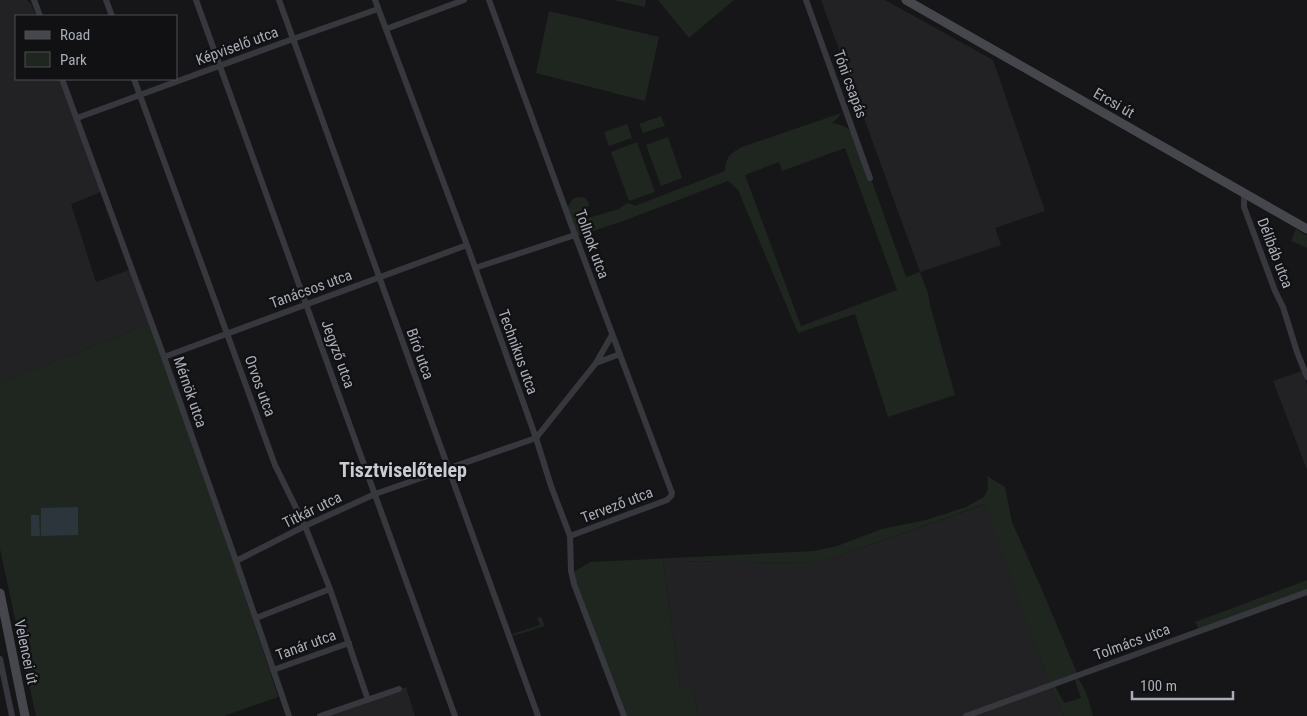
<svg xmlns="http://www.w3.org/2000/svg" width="1307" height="716" font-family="'Roboto Condensed',sans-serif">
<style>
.built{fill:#222225}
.green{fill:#1e261f;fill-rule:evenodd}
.water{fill:#2c353c}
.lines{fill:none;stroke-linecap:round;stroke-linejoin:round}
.minor{stroke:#37383d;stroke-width:6}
.secondary{stroke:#45474d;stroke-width:9}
.labels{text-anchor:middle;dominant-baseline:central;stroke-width:4.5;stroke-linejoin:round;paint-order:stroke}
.street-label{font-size:15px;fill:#a8adb8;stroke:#111113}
.district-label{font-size:20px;font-weight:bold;fill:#c9ccd4;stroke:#111113}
</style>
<rect width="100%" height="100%" fill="#161618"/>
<path class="built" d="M 0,0 L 27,0 L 31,4 L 36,16 L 16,16 L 16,79 L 59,79 L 101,192 L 71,204 L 96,282 L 129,270 L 150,324 L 0,383 Z
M 821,0 L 885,0 L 993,60 L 1045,211 L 995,228 L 1001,245 L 920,272 Z
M 1302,371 L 1307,385 L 1307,470 L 1273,381 Z
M 986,504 L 1047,678 L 1064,716 L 698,716 L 692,687 L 680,687 L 663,561 L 818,563 Z
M 406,687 L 415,716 L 325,716 Z"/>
<path class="green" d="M 613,0 L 646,0 L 645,7 Z
M 658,0 L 734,0 L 689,38 Z
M 549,11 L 659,37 L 645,101 L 536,73 Z
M 841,113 L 838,118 L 832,123 C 845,125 849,128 857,139 L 906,277 L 920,272 L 928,293 L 930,305 L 955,395 L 888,417 L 855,314 L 798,333 L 738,190 L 728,181 L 626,220 L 578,236 L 567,206 L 570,204 C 573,197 577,196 585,198 L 589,203 L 588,207 L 584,213 L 585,218 L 588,218 L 619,209 L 627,203 L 631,204 L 635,206 L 725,171 C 726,156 730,154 742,147 ZM 845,148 L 897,290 L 801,326 L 745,175 L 779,162 L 782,171 Z
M 661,116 L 665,126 L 643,133 L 639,124 Z
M 627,124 L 632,138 L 609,146 L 604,132 Z
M 668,137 L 682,178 L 661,186 L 646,145 Z
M 637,142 L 655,192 L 629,201 L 611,152 Z
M 1296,229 L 1307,236 L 1307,248 L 1291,241 Z
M 150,324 L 224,534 L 278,696 L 278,697 L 224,716 L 36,716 L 0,549 L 0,383 Z
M 987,476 L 1005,487 L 1012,522 L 1046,599 L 1077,673 L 1076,676 C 1086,688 1089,702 1093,716 L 1064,716 L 1047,678 L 985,504 L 818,563 L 663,561 L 680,687 L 692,687 L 698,716 L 626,716 L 576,584 L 574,572 L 590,562 L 814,551 L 837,546 L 882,529 L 926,520 L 966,507 L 984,497 L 988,489 ZM 1074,677 L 1081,698 L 1064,703 L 1054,684 Z
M 1307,580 L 1307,592 L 1200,631 L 1195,622 Z
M 541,617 L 545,626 L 513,636 L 512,634 L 540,625 L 537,618 Z"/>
<path class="water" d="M 78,507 L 78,535 L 41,536 L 41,508 Z
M 31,515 L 39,515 L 40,536 L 31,536 Z"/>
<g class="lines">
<path class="minor" d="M 34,0 L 40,16
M 106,0 L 112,16
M 196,0 L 455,716
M 279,0 L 538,716
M 375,0 L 467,245 L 536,438 L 551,486 L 570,536 L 571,571 L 574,584 L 624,716
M 489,0 L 575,235 L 672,493 L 671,496 L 667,500 L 570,536
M 806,0 L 870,178
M 386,29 L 464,0
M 62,79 L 164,357 L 236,561 L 289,716
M 134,79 L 275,465 L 305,526 L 330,589 L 368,700
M 77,118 L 293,39 L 378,9
M 1246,194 L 1244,198 L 1244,207 L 1275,291 L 1283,307 L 1297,352 L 1307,377
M 475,268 L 575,235
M 612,335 L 596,363 L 620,354
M 164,357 L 467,245
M 236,561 L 305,526 L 375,494 L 536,438 L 596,363
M 256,618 L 330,589
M 0,659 L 12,716
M 273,670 L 349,643
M 320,716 L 399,689
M 966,716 L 1307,592"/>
<path class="secondary" d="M 906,0 L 1307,229
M 0,593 L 25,716"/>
</g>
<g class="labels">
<g class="street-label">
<text transform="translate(237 46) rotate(-20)">Képviselő utca</text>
<text transform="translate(850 84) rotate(70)">Tóni csapás</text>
<text transform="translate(1114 103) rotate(30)">Ercsi út</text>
<text transform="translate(592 244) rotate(70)">Tollnok utca</text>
<text transform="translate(1275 253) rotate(69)">Délibáb utca</text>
<text transform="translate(311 289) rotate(-20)">Tanácsos utca</text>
<text transform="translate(518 352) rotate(70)">Technikus utca</text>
<text transform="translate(338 354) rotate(70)">Jegyző utca</text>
<text transform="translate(420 354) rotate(70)">Bíró utca</text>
<text transform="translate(260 386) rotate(70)">Orvos utca</text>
<text transform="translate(190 392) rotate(71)">Mérnök utca</text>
<text transform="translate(617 505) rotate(-21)">Tervező utca</text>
<text transform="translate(312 510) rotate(-26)">Titkár utca</text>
<text transform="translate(1132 642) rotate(-20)">Tolmács utca</text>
<text transform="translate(306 645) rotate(-20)">Tanár utca</text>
<text transform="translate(26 652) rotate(78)">Velencei út</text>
</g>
<g class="district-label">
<text x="403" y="470">Tisztviselőtelep</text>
</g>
</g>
<rect x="15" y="15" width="162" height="65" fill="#111113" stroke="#4d4f55"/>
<rect x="25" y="31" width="25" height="8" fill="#45474d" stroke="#4d4f55"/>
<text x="60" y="40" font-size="15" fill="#a8adb8">Road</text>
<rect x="25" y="52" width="25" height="15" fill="#1e261f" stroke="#4d4f55"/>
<text x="60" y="65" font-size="15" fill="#a8adb8">Park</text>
<path d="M1132 691v8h101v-8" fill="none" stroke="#a8adb8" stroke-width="2.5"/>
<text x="1140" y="691" font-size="15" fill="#a8adb8" stroke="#111113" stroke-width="4" paint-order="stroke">100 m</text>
</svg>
